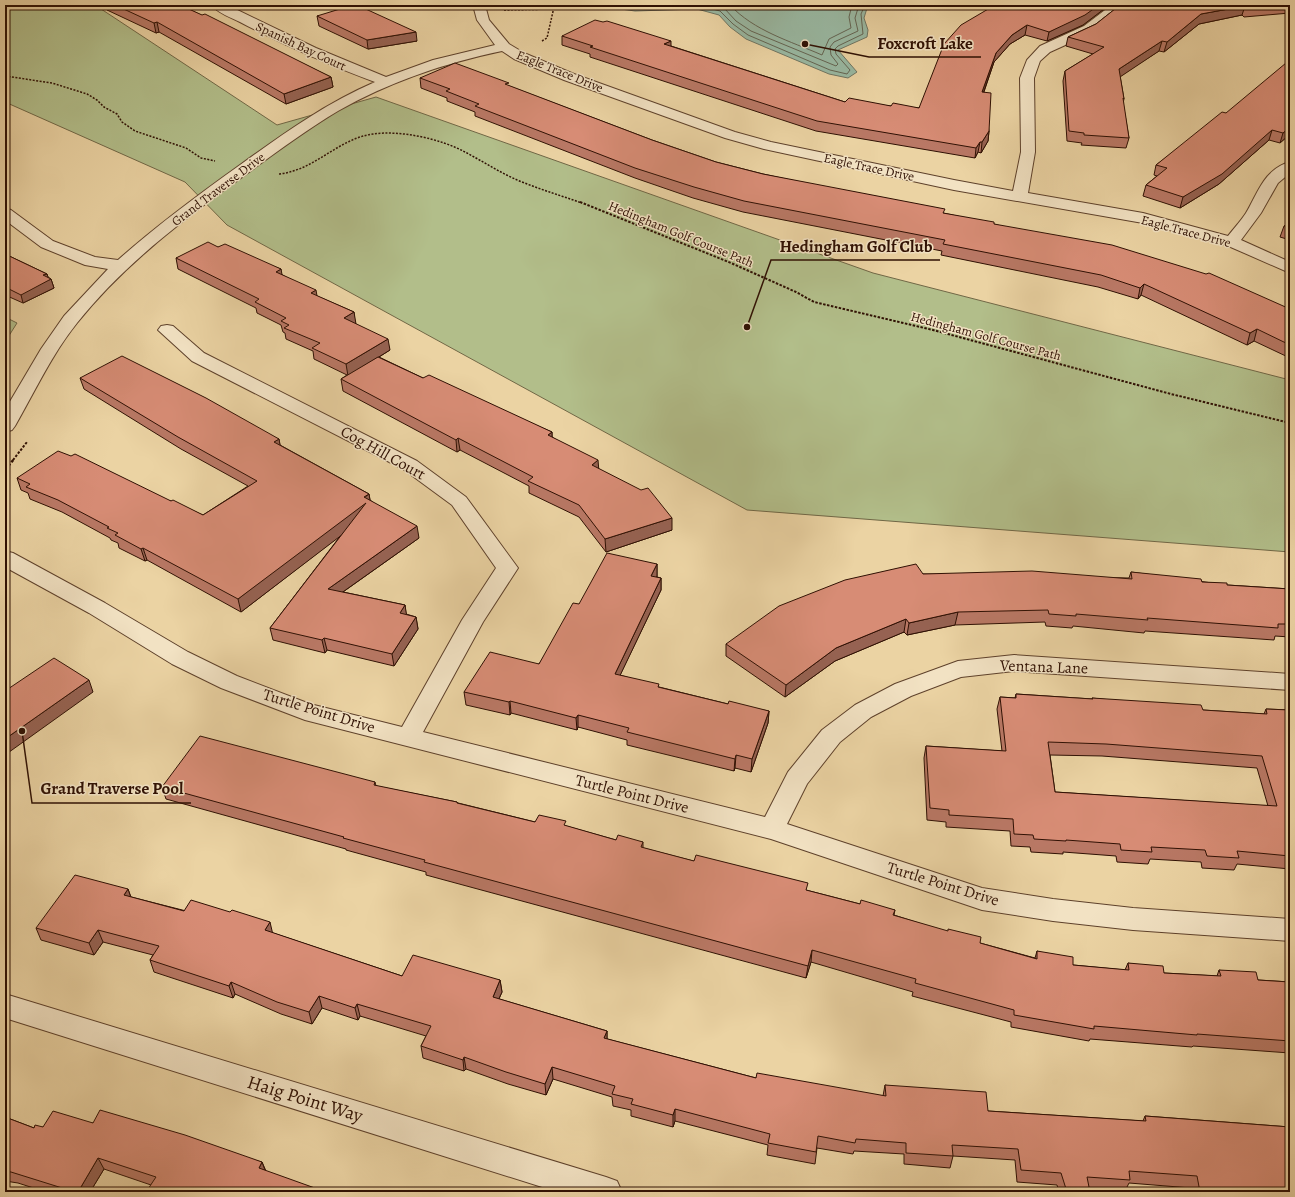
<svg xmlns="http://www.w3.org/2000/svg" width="1295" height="1197" font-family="Alegreya,serif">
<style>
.green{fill:#b2be8a;stroke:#706746}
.water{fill:#99b8a2;stroke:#6f7562}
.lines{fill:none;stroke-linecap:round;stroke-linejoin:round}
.shore{stroke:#646452;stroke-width:1}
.minor-casing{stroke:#5e412b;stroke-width:2}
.path-far2{stroke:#2f1003;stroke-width:1.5;stroke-dasharray:2 1.5;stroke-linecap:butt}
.path-far1{stroke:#2f1003;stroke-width:2;stroke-dasharray:2.5 1.5;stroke-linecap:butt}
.path{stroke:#2f1003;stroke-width:2.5;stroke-dasharray:3 2;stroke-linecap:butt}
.minor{fill:#f2e2c3;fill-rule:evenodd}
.wall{fill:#b97865;stroke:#2f1003;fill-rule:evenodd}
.shaded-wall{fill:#966252;stroke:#2f1003}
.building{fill:#d78c75;stroke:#2f1003;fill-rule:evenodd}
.labels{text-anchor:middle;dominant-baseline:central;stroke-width:3;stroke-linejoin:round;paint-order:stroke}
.far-street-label{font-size:13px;fill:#2f1003;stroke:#f2e2c3}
.street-label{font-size:16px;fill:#2f1003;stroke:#f2e2c3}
.near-street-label{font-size:19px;fill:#2f1003;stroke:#f2e2c3}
.leader{fill:none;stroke:#2f1003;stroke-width:1.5}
.callout-dot{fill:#2f1003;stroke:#f2e2c3;stroke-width:1.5}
.callout-label{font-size:17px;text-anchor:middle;font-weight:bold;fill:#2f1003;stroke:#f2e2c3;stroke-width:3;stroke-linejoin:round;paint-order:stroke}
</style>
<rect width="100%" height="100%" fill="#ebd3a3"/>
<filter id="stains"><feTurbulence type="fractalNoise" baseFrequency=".005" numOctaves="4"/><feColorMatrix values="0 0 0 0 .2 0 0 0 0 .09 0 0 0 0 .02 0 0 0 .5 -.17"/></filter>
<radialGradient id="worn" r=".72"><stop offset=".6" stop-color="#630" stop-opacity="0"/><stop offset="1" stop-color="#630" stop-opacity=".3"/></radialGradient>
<path class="green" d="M 5,5 L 95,5 L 277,125 L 376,97 L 873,273 L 1290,380 L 1290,552 L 747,510 L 227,225 L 185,182 L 5,102 Z
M 5,317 L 17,323 L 5,342 Z"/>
<path class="water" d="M 564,5 L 875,5 L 867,8 L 864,18 L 868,30 L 867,37 L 838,50 L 857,72 L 848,78 L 829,74 L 746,39 L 730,27 L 719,15 L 697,9 L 635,11 L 614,8 L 580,8 Z"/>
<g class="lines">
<path class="shore" d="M 622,5 L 635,7 L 697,5 L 720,11 L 733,24 L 748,35 L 830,70 L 847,74 L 850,70 L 836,54 L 835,49 L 838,46 L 863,34 L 861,14 L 865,5
M 715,5 L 724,8 L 736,21 L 751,31 L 836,66 L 838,64 L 831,55 L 830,47 L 834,42 L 858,31 L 855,18 L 859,5
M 730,5 C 754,31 790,41 822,55 L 829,39 L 851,28 L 849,17 L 852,5"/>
<defs>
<path id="minor" d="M 212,5 L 227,5 L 316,48 L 386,77 L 433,60 L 495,45 L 477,20 L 473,5 L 485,5 L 489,20 L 509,44 L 524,53 L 574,74 L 735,132 L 771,142 L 954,180 L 1013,191 L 1021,152 L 1020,78 L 1027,60 L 1040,46 L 1084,26 L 1109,7 L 1115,5 L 1132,5 L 1130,8 L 1117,13 L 1094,32 L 1050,52 L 1040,61 L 1034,78 L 1035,152 L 1028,193 L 1143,213 L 1228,236 C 1234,228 1241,221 1246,213 C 1258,193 1264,169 1290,162 L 1290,173 L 1278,183 L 1261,213 L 1241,240 L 1290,262 L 1290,273 L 1226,245 L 1143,223 L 954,190 L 764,149 L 725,138 L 564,80 L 514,59 L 502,51 C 445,63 389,82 338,111 C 301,133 266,160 231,185 C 175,226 120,269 77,323 C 52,354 35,391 15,426 L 12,430 L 5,432 L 5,410 L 41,349 L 64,316 L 108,269 L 85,265 L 41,247 L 5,220 L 5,208 L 11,210 L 53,241 L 95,257 L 118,260 C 156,226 198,195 240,165 C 283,134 326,103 375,82 C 329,65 284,45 240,22 C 232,18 217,13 212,5 Z
M 167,325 L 173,326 L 204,353 L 417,461 L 466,497 L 518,568 L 483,622 L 423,732 L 765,817 L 788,772 L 822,730 L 855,705 L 895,684 L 958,661 L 1014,655 L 1290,674 L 1290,690 L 1014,671 L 961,677 L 911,696 L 871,717 L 840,742 L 807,784 L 787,824 L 982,888 L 1053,899 L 1133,908 L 1290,919 L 1290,941 L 1133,930 L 1053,921 L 982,910 L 771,839 L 305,720 L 221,688 L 172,664 L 89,613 L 5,567 L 5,551 L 13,553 L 105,603 L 188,652 L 237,676 L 310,704 L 402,727 L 462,620 L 496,568 L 452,505 L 403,469 L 192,361 L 158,330 L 161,326 Z
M 5,994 L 606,1177 L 617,1181 L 622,1192 L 558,1192 L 5,1018 Z"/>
</defs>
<use href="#minor" class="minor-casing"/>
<path class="path-far2" d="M 504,10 L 559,9
M 542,41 L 547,38 L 554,7
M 5,76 L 52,83 L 87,94 L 97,100 L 104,107 L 117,114 L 122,122 L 135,131 L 186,148 L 201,158 L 215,161
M 279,174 C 316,170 337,139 373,134 C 401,130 441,139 465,152 C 484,162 502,174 522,182 C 542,190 562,196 582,203"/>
<path class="path-far1" d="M 580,202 L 731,263 L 796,292 L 814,302 L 933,330 L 1171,394 L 1290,423
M 13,460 L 27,442"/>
<path class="path" d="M 5,470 L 14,459"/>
<use href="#minor" class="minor"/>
</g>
<path class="wall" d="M 102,5 L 180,5 L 331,77 L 333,87 L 286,104 L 159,32 L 156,33 L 107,10 Z
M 996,5 L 1110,5 L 1108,6 L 1083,25 L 1047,41 L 1025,35 L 1010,44 L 994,62 L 984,92 L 989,131 L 988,141 L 981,153 L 978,152 L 975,158 L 816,131 L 590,57 L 590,54 L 562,45 L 562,36 L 671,46 L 845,102 L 891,106 L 919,108 Z
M 1120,5 L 1290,5 L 1290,13 L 1244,17 L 1242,15 L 1199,24 L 1164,52 L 1159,51 L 1120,76 L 1124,99 L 1123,103 L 1129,138 L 1126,148 L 1081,145 L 1082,143 L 1067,141 L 1063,81 L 1065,71 L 1093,54 L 1066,46 L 1068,37 L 1096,24 Z
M 317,16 L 417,41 L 368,49 L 319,26 Z
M 420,78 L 509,86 L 652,140 L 716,162 L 763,174 L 994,224 L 1290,309 L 1290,358 L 1254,341 L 1247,345 L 1141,295 L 1138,299 L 1098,287 L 941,255 L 942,251 L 743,212 L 693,198 L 635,178 L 475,116 L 475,112 L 447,101 L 447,98 L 421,88 Z
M 1226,113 L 1290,134 L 1280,143 L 1269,140 L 1219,184 L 1180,208 L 1143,196 L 1146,185 L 1157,176 L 1154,175 L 1156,165 Z
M 1290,221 L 1290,240 L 1280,237 L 1284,226 Z
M 218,247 L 281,269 L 281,274 L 317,296 L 354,312 L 355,324 L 390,350 L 379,357 L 423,378 L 552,432 L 552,437 L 599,469 L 672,530 L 606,552 L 579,517 L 529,493 L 529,486 L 460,450 L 457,452 L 343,391 L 341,379 L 347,375 L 314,359 L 313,351 L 286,339 L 285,333 L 283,332 L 281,325 L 257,313 L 256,308 L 178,269 L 176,258 Z
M 5,254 L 47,274 L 48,277 L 51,279 L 54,288 L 23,303 L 5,295 Z
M 80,378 L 279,439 L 280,445 L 369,494 L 370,500 L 419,538 L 343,592 L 405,605 L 406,614 L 416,617 L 418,629 L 394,666 L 327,650 L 325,653 L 273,640 L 270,628 L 341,535 L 241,612 L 147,560 L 145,561 L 119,548 L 118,543 L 111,540 L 110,538 L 62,512 L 30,499 L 28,493 L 21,490 L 17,478 L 171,501 L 203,515 L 248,486 L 181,449 L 84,389 Z
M 657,564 L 657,577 L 661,578 L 661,590 L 620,675 L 659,687 L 728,704 L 769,711 L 768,723 L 751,772 L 735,768 L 734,771 L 627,745 L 627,740 L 578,727 L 577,730 L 511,713 L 510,715 L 466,705 L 464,692 L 539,664 L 579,604 Z
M 1131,572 L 1227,585 L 1290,589 L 1290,637 L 1275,636 L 1274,640 L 1145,631 L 1144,633 L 1073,626 L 1072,628 L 1046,626 L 1045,622 L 955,625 L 907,635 L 904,632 L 835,661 L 785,697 L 726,656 L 726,644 L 923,574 L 1129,578 Z
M 1016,694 L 1092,699 L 1092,698 L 1203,710 L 1264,714 L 1266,709 L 1290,710 L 1290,869 L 1237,864 L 1234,870 L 1202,868 L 1201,862 L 1150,859 L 1148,864 L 1117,862 L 1116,856 L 1063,852 L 1063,854 L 1031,852 L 1030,847 L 1011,846 L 1010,831 L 946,827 L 946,822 L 927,820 L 924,758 L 926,746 L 1002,751 L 997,709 L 1000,697 L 1015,698 ZM 1050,755 L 1102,756 L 1257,768 L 1268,806 L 1055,792 Z
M 375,782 L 376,786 L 457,802 L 458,803 L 535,822 L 566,826 L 616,840 L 643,842 L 643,848 L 860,904 L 895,910 L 894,915 L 980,943 L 1035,958 L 1037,951 L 1073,965 L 1125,970 L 1128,963 L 1164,973 L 1217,976 L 1219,970 L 1258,980 L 1290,982 L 1290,1053 L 1193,1046 L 1192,1047 L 1090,1039 L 1089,1041 L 1011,1027 L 1011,1022 L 912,996 L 913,992 L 811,962 L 806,978 L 426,875 L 426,872 L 346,850 L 346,849 L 166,799 L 162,787 Z
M 128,889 L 131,897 L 273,933 L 402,976 L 500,980 L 502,992 L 499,999 L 607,1031 L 607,1039 L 756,1078 L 883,1096 L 885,1085 L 988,1111 L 1143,1121 L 1145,1116 L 1290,1127 L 1290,1192 L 1192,1192 L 1191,1188 L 1129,1183 L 1125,1191 L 1089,1188 L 1090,1192 L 1059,1192 L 1057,1185 L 1017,1182 L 1015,1160 L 953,1156 L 950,1168 L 904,1164 L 904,1154 L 854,1151 L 853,1154 L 817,1148 L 815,1164 L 767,1155 L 768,1145 L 675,1121 L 673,1127 L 631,1116 L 631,1110 L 613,1106 L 612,1097 L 553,1079 L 546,1095 L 508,1084 L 466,1069 L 464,1071 L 423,1058 L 421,1046 L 426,1036 L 360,1016 L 358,1020 L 322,1008 L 312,1024 L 281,1014 L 235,994 L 233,998 L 154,972 L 150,960 L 153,955 L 103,942 L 94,955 L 41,940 L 36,928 Z
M 5,1117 L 34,1128 L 93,1123 L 262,1162 L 266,1171 L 151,1185 L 104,1169 L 90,1192 L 46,1192 L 18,1183 L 5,1181 Z"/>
<path class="shaded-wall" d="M 1099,5 L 1110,5 L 1108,6 L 1083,25 L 1047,41 L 1049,32 Z
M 1245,6 L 1242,15 L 1199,24 L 1164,52 L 1167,42 L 1201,14 Z
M 157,22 L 159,32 L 156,33 L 154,23 Z
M 1027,25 L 1025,35 L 1010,44 L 994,62 L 980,102 L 982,92 L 996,53 L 1012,35 Z
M 416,32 L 417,41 L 368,49 L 367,40 Z
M 671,41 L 671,50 L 664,44 Z
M 1162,41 L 1159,51 L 1117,79 L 1119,69 Z
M 331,77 L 333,87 L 286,104 L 284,94 Z
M 1290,127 L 1290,134 L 1280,143 L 1283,133 Z
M 1272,130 L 1269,140 L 1219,184 L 1180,208 L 1183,197 Z
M 989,131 L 988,141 L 981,153 L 982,142 Z
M 980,142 L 978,152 L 975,158 L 976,148 Z
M 281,269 L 283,280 L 276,272 Z
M 47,274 L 49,280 L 51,279 L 54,288 L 23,303 L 21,295 L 43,275 Z
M 1144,284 L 1141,295 L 1138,299 L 1140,288 Z
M 316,290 L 318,302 L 311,293 Z
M 354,312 L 356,324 L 345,330 L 344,318 Z
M 1257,329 L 1254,341 L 1247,345 L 1250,333 Z
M 388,339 L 390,350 L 348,376 L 346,364 Z
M 552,432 L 552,444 L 548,435 Z
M 458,438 L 460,450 L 457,452 L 456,440 Z
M 279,439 L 281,451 L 274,442 Z
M 598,460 L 599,472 L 592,465 Z
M 369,494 L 371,506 L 368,515 L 241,612 L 238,599 Z
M 672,518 L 672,530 L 606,552 L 605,539 Z
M 417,526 L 419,538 L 330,601 L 328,589 Z
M 143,548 L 147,560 L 145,561 L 141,549 Z
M 657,564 L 657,576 L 651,588 L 651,576 Z
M 661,578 L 661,590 L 615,686 L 615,674 Z
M 405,605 L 407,618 L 400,613 Z
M 958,612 L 955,625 L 907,635 L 909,623 Z
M 416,617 L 418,629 L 394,666 L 392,654 Z
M 906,619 L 904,632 L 835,661 L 785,697 L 786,685 L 836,648 Z
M 324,638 L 327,650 L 325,653 L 322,640 Z
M 89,680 L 93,692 L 5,755 L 5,739 Z
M 510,701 L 511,713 L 510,715 L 509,702 Z
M 769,711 L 768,723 L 751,772 L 752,759 Z
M 578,715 L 578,727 L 577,730 L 576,718 Z
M 736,755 L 735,768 L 734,771 L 735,759 Z
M 128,889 L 132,901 L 124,895 Z
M 270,922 L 273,935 L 265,930 Z
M 98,930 L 103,942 L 94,955 L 89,943 Z
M 812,950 L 811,962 L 806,978 L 808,966 Z
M 500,980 L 502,992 L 494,1009 L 493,997 Z
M 231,982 L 235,994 L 233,998 L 229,986 Z
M 319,996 L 322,1008 L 312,1024 L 309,1012 Z
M 357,1004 L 360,1016 L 358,1020 L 355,1008 Z
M 607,1031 L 607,1043 L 604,1038 Z
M 464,1057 L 466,1069 L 464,1071 L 463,1060 Z
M 552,1067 L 553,1079 L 546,1095 L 545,1084 Z
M 675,1109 L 675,1121 L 673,1127 L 673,1115 Z
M 98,1158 L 104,1169 L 90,1192 L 78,1192 Z
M 262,1162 L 266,1173 L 259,1168 Z"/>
<path class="building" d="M 115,5 L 180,5 L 202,15 L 205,14 L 331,77 L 284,94 L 157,22 L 154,23 Z
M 353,5 L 357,5 L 416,32 L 367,40 L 317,16 Z
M 995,5 L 1099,5 L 1085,15 L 1049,32 L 1027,25 L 1012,35 L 996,53 L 982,92 L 991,93 L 989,131 L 982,142 L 980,142 L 976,148 L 817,121 L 590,47 L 593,46 L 562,36 L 595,20 L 603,22 L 607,21 L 671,41 L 664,44 L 845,102 L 849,98 L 891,106 L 893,103 L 919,108 L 944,44 L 961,25 Z
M 1120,5 L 1277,5 L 1246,7 L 1245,6 L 1201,14 L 1167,42 L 1162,41 L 1119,69 L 1124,99 L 1123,98 L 1129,138 L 1084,135 L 1084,133 L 1069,131 L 1065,71 L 1104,47 L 1068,37 L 1096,24 Z
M 1290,61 L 1290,127 L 1283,133 L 1272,130 L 1222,174 L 1183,197 L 1146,185 L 1167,168 L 1156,165 L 1222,112 L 1226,113 L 1286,63 Z
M 455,63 L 509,83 L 505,84 L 652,140 L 716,162 L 763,174 L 945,209 L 943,213 L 994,222 L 994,224 L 1112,245 L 1206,274 L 1209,273 L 1290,309 L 1290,345 L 1257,329 L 1250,333 L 1144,284 L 1140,288 L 1101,275 L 943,244 L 945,240 L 744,201 L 694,187 L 635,168 L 475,106 L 479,104 L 446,91 L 450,89 L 420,78 Z
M 1290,221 L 1290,228 L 1284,226 Z
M 208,242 L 218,247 L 225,244 L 281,269 L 276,272 L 316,290 L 311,293 L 354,312 L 344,318 L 388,339 L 346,364 L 312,348 L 320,343 L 284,328 L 289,325 L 281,321 L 286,318 L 255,302 L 259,299 L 176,258 Z
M 5,254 L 47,274 L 43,275 L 51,279 L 21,295 L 5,287 Z
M 122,356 L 206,398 L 279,439 L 274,442 L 369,494 L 364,497 L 417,526 L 328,589 L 405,605 L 400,613 L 416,617 L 392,654 L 324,638 L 322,640 L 270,628 L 366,503 L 238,599 L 143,548 L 141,549 L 115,535 L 118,533 L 107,528 L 109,527 L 58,500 L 26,487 L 30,484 L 17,478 L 58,451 L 71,456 L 75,454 L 171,501 L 173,500 L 203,515 L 257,481 L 178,437 L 80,378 Z
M 378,357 L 423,378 L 429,375 L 552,432 L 548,435 L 598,460 L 592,465 L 641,490 L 648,488 L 672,518 L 605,539 L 579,505 L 528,481 L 533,477 L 458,438 L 456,440 L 341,379 Z
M 607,553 L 657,564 L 651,576 L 661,578 L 615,674 L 659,684 L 658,687 L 728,704 L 729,701 L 769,711 L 752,759 L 736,755 L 735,759 L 627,732 L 629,728 L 578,715 L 576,718 L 510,701 L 509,702 L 464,692 L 490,652 L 539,664 L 573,603 L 579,604 Z
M 916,564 L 923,574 L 1032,571 L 1132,579 L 1131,572 L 1201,579 L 1202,582 L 1227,583 L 1227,585 L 1290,589 L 1290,624 L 1278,624 L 1278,628 L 1147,618 L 1148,620 L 1076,614 L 1076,616 L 1049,614 L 1048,610 L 958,612 L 909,623 L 906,619 L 836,648 L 786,685 L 726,644 L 779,606 L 845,580 Z
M 54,658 L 89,680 L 5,739 L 5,691 Z
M 1016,694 L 1093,699 L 1092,698 L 1201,705 L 1203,710 L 1267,714 L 1266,709 L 1290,710 L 1290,856 L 1237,851 L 1239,858 L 1207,856 L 1205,850 L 1151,847 L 1152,852 L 1121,850 L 1120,844 L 1066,840 L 1066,841 L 1034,839 L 1033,835 L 1014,834 L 1013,819 L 949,815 L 949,810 L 930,808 L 926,746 L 1006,751 L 1000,697 L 1016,698 ZM 1048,742 L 1106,744 L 1262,756 L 1277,806 L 1055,792 Z
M 200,736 L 375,782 L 374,785 L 457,802 L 457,803 L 535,822 L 539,815 L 566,821 L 564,825 L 616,840 L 618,835 L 643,842 L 641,847 L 694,861 L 696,855 L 808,883 L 806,890 L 860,904 L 861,900 L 895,910 L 893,915 L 948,931 L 948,929 L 981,937 L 980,943 L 1037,959 L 1037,951 L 1073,957 L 1073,965 L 1129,970 L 1128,963 L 1163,966 L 1164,973 L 1221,976 L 1219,970 L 1256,972 L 1258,980 L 1290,982 L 1290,1041 L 1197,1034 L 1197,1035 L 1094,1026 L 1094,1029 L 1014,1015 L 1014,1010 L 915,983 L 916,979 L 812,950 L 808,966 L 424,862 L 425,860 L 343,838 L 344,837 L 162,787 Z
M 75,875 L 128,889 L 124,895 L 184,911 L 191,900 L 230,912 L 232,910 L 270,922 L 265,930 L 402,976 L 413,955 L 500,980 L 493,997 L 607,1031 L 604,1038 L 756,1078 L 757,1073 L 886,1096 L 885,1085 L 986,1092 L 988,1111 L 1146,1121 L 1145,1116 L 1290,1127 L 1290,1190 L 1276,1189 L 1277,1192 L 1200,1192 L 1197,1176 L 1129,1171 L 1130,1180 L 1087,1177 L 1090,1192 L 1067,1192 L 1061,1173 L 1021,1170 L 1018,1149 L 952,1145 L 953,1156 L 906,1153 L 906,1143 L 856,1139 L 855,1143 L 818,1136 L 816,1152 L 768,1143 L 770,1134 L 675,1109 L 673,1115 L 631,1104 L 633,1099 L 612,1094 L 615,1086 L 552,1067 L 545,1084 L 506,1072 L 464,1057 L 463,1060 L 421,1046 L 431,1026 L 357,1004 L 355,1008 L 319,996 L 309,1012 L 277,1002 L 231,982 L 229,986 L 150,960 L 159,946 L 98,930 L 89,943 L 36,928 Z
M 100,1110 L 185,1135 L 262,1162 L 259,1168 L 326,1192 L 146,1192 L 156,1177 L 98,1158 L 78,1192 L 75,1192 L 11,1172 L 5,1171 L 5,1117 L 34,1128 L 35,1125 L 43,1127 L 53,1111 L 93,1123 Z"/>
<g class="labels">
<g class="far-street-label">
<text transform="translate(301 46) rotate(25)">Spanish Bay Court</text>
<text transform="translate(560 71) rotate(22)">Eagle Trace Drive</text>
<text transform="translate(869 167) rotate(12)">Eagle Trace Drive</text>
<text transform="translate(218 189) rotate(-37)">Grand Traverse Drive</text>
<text transform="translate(1186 231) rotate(15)">Eagle Trace Drive</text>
<text transform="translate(681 234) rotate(22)">Hedingham Golf Course Path</text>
<text transform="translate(986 336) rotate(15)">Hedingham Golf Course Path</text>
</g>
<g class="street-label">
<text transform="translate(383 453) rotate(29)">Cog Hill Court</text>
<text transform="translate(1044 667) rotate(2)">Ventana Lane</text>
<text transform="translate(319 711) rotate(17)">Turtle Point Drive</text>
<text transform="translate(632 794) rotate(14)">Turtle Point Drive</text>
<text transform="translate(943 884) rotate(17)">Turtle Point Drive</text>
</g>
<g class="near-street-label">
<text transform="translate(305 1099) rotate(17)">Haig Point Way</text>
</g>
</g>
<path class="leader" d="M805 44L869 57H981M747 327L771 260H940M22 731L32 803H191"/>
<g class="callout-dot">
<circle cx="805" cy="44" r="4"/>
<circle cx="747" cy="327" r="4"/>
<circle cx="22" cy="731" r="4"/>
</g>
<g class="callout-label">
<text x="925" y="49">Foxcroft Lake</text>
<text x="856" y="252">Hedingham Golf Club</text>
<text x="112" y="794">Grand Traverse Pool</text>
</g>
<rect width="1295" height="1197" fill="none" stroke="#ebd3a3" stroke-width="20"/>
<rect x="6" y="6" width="1283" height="1185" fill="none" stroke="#2f1003" stroke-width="2"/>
<rect x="10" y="10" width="1275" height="1177" fill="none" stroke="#2f1003"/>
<rect width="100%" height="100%" filter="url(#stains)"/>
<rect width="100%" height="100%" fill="url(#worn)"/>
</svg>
